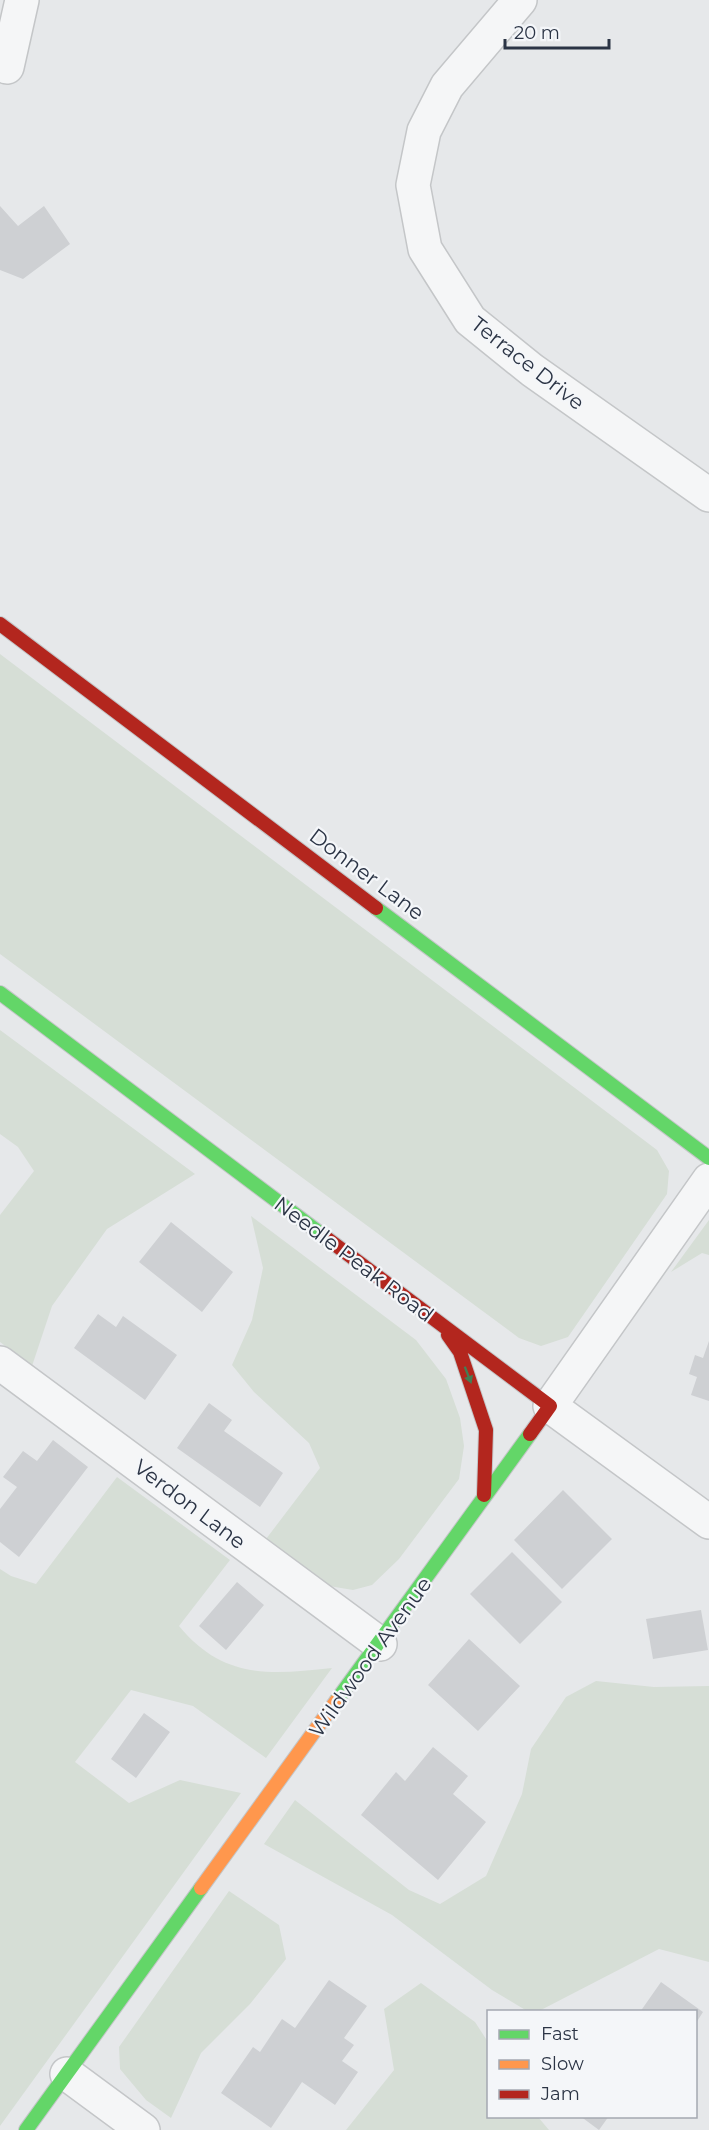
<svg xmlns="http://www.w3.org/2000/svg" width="709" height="2130" font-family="Montserrat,sans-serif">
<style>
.green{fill:#d6ded6}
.building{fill:#ced0d3}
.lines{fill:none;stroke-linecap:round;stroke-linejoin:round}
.street-casing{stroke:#c4c6c8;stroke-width:36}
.fast-casing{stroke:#c4c6c8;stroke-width:16}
.slow-casing{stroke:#c4c6c8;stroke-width:16}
.jam-casing{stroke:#c4c6c8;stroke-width:16}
.street{stroke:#f5f6f7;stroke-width:33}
.fast{stroke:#63d668;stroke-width:14}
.slow{stroke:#ff974d;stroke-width:14}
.jam{stroke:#b3261e;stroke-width:14}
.oneway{fill:#447d55}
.labels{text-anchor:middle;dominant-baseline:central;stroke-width:4.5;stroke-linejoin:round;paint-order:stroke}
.street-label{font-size:21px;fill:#2b3445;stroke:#f4f6f9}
</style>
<rect width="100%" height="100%" fill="#e6e8ea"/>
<path class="green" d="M 0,654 L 657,1150 L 669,1171 L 667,1194 L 568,1337 L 541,1346 L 519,1338 L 0,954 Z
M 0,1030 L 195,1174 L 107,1229 L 52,1306 L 32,1366 L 0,1342 L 0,1215 L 34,1171 L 18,1147 L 0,1134 Z
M 251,1216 L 416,1340 L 446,1379 L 460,1418 L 464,1446 L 459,1479 L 399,1559 L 372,1585 L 353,1590 L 329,1586 L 266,1539 L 320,1468 L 309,1443 L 254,1392 L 232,1365 L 252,1320 L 263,1268 Z
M 709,1220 L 709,1255 L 702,1253 L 671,1272 Z
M 117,1477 L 230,1560 L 179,1626 C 223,1679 269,1675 332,1668 L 266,1758 L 193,1706 L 131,1690 L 75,1762 L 129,1803 L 180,1780 L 241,1793 L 0,2126 L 0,1569 L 11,1576 L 36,1584 Z
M 596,1681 L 654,1687 L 709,1686 L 709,1962 L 659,1949 L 539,2011 L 527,2011 L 492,1990 L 392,1915 L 264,1844 L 295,1800 L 409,1890 L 440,1904 L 486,1876 L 522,1794 L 531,1749 L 566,1697 Z
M 229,1891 L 279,1925 L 286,1959 L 250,2004 L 201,2053 L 171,2118 L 146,2100 L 120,2069 L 119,2047 Z
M 421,1983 L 475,2022 L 488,2042 L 488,2116 L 538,2117 L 549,2130 L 346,2130 L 394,2070 L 384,2009 Z"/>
<path class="building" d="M 0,206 L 18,226 L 44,206 L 70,244 L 23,279 L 0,270 Z
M 171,1222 L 233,1272 L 202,1312 L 139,1262 Z
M 98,1314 L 116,1327 L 123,1316 L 177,1355 L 145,1400 L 74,1348 Z
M 709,1341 L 709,1401 L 691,1395 L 697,1377 L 689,1374 L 695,1355 L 703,1358 Z
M 209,1403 L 232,1420 L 224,1431 L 283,1473 L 260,1507 L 177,1448 Z
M 53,1440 L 88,1467 L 19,1557 L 0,1542 L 0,1509 L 17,1487 L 3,1477 L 23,1451 L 37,1461 Z
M 563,1490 L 612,1539 L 562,1589 L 514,1540 Z
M 512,1552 L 562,1602 L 520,1644 L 470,1594 Z
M 237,1582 L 264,1605 L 226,1650 L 199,1626 Z
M 701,1610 L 708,1650 L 653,1659 L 646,1619 Z
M 469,1639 L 520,1686 L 478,1731 L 428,1685 Z
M 144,1713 L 170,1732 L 136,1778 L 111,1759 Z
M 433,1747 L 468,1776 L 453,1794 L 486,1822 L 438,1880 L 361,1815 L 396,1772 L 405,1781 Z
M 329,1980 L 367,2006 L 344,2038 L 354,2045 L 342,2061 L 358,2072 L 335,2105 L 302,2082 L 271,2128 L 221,2093 L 253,2047 L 260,2052 L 282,2019 L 295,2028 Z
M 661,1982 L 703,2012 L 696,2023 L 696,2012 L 640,2012 Z
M 580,2116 L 609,2116 L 599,2130 Z"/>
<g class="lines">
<defs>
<path id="street" d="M 520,0 L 447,86 L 424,131 L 413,185 L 425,249 L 470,320 L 532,370 L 709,495
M 7,67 L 22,0
M 709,1180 L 550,1406 L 709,1522
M 0,1363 L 380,1644
M 67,2074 L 143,2130"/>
<path id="fast" d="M 376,908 L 709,1158
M 0,993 L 325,1237
M 337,1700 L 530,1434
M 26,2130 L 201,1888"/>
<path id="slow" d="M 201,1888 L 337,1700"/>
<path id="jam" d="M 0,624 L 376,908
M 325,1237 L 550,1406 L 530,1434
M 448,1335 L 460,1352 L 486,1430 L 484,1495"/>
</defs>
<use href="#street" class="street-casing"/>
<use href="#fast" class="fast-casing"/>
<use href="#slow" class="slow-casing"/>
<use href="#jam" class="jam-casing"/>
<use href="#street" class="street"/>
<use href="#fast" class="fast"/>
<use href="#slow" class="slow"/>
<use href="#jam" class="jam"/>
</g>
<defs><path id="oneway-solid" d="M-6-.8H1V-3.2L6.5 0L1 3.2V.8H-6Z" transform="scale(1.5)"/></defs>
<use class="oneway" href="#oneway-solid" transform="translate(468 1375) rotate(69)"/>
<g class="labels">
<g class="street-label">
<text transform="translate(528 363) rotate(38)">Terrace Drive</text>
<text transform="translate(367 874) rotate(37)">Donner Lane</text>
<text transform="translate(354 1259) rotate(37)">Needle Peak Road</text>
<text transform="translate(190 1504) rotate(37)">Verdon Lane</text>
<text transform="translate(370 1657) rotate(-54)">Wildwood Avenue</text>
</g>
</g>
<rect x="487" y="2010" width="210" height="108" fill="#f4f6f9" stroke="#a4a8b1" stroke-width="1.5"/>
<rect x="499" y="2030" width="30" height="9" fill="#63d668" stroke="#a4a8b1" stroke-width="1.5"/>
<text x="541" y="2040" font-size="18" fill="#2b3445">Fast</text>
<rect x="499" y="2060" width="30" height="9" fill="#ff974d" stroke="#a4a8b1" stroke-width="1.5"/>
<text x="541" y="2070" font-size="18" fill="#2b3445">Slow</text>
<rect x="499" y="2090" width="30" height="9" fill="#b3261e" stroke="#a4a8b1" stroke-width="1.5"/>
<text x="541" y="2100" font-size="18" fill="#2b3445">Jam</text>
<path d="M505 39v9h104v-9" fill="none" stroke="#2b3445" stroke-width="3"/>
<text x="514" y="39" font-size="18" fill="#2b3445" stroke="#f4f6f9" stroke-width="4.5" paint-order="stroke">20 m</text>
</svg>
